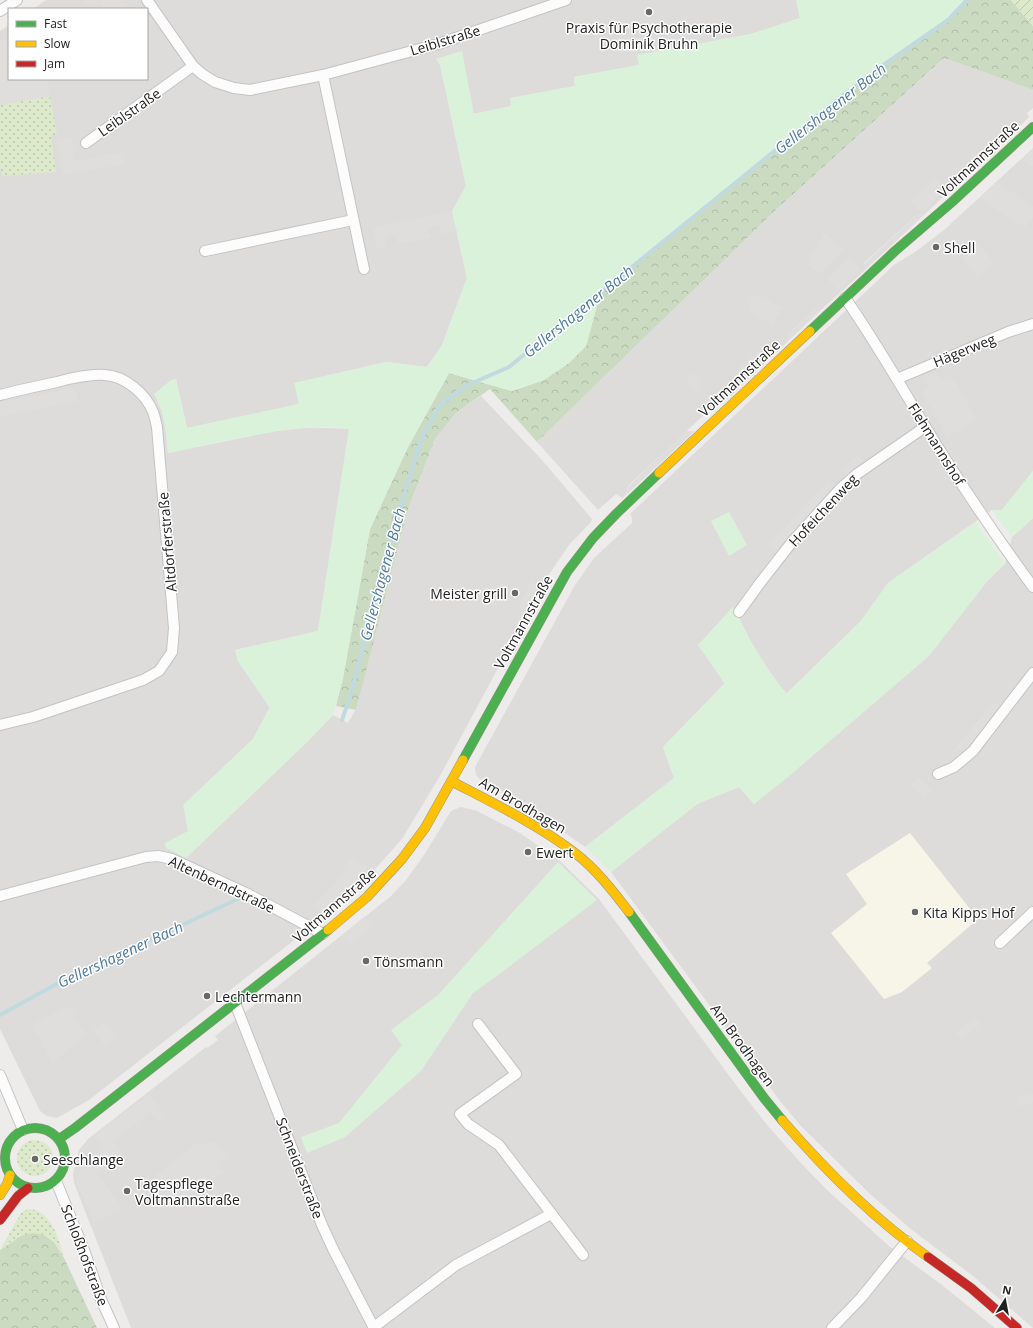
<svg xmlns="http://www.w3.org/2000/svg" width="1033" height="1328" font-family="'Open Sans',sans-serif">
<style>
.residential{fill:#dedcdb}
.education{fill:#f6f5e7}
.grass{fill:url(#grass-dots)}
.forest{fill:url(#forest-crowns)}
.park{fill:#daf2d9}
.garden{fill:url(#garden-furrows)}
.parking{fill:#dfdedd}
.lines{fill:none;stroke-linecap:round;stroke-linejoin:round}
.stream{stroke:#c0dae0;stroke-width:4}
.street-casing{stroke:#c4c3c2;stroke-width:12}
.fast-casing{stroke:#979783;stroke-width:10}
.slow-casing{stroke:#979783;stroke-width:10}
.jam-casing{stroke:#979783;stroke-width:10}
.street{stroke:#fcfcfc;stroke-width:10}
.fast{stroke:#4caf50;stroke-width:9}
.slow{stroke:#ffc107;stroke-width:9}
.jam{stroke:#c62828;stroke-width:9}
.poi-dot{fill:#696867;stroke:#fff;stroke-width:1.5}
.labels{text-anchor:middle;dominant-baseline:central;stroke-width:3;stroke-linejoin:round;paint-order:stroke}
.poi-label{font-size:14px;fill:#212121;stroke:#fff;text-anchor:start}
.street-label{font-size:14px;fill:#212121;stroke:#fff}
.water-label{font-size:15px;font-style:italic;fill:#4c789c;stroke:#fff}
</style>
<defs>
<pattern id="grass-dots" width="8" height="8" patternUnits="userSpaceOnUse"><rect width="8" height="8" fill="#dce9cb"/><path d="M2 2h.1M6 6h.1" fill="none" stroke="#bcc8ae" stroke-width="1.8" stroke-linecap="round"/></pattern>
<pattern id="forest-crowns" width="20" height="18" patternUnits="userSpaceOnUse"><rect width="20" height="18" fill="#cbdbc1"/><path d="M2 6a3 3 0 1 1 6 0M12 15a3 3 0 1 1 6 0" fill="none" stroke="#aebca6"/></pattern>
<pattern id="garden-furrows" width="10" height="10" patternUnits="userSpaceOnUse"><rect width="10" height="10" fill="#dce9cb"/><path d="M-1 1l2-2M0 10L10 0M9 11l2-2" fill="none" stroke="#bcc8ae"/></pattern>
</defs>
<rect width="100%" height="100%" fill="#eeecea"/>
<path class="residential" d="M 46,0 L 796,0 L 800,18 L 751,34 L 637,56 L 639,65 L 574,77 L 575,86 L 511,98 L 512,106 L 473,114 L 462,52 L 436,59 L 440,64 L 466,186 L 452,211 L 467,278 L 442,345 L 427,367 L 386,362 L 295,383 L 299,404 L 187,428 L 176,379 L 157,400 L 162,412 L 165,424 L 168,453 L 275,431 L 300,428 L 325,428 L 349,429 L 318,631 L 235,650 L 238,661 L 270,707 L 253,739 L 184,805 L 188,831 L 186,858 L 308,741 L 333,715 L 348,723 L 356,709 L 408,509 L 435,439 L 456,413 L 481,396 L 542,460 L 592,519 L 591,522 L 569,545 L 546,579 L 440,776 L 402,839 L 352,895 L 89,1100 L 57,1118 L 47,1116 L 40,1111 L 0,1029 L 0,31 L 9,25 L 9,79 L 147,79 L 147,9 L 33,9 Z
M 944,58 L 1033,90 L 1033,108 L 1027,113 L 1029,117 L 1019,127 L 1011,128 L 983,153 L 983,159 L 924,215 L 918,214 L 864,263 L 864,271 L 821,310 L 815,310 L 787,335 L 787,342 L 725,401 L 722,398 L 628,486 L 626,495 L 622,498 L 616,494 L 598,510 L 537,442 L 777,209 Z
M 1033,148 L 1033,471 L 1002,510 L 992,510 L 888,583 L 861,621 L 786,694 L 767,668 L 750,640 L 734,608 L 699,645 L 725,683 L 663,747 L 674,778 L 585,847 L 512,796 L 481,780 L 476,775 L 475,767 L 575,585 L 594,558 L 632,523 L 632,518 L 630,514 L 894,265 L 915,252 L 944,230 Z
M 1033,518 L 1033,1328 L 973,1276 L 912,1230 L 870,1194 L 801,1126 L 780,1101 L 611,872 L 697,804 L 739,787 L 754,804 L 1005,564 L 1012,537 Z
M 461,807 L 477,811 L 520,833 L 559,860 L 599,899 L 739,1089 L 768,1126 L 800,1162 L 827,1190 L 889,1246 L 942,1285 L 995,1328 L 131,1328 L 74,1183 L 73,1174 L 79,1150 L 88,1139 L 206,1047 L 207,1048 L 218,1040 L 215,1036 L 391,896 L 406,880 L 424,855 L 451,811 Z"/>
<path class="education" d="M 910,833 L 978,919 L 927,963 L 932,968 L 902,992 L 884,999 L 831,933 L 867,904 L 846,874 Z"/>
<path class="grass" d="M 50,96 L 57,134 L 51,136 L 56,172 L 2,176 L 0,168 L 0,105 Z
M17 1158a18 18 0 1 1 36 0a18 18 0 1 1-36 0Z
M 29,1209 C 52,1210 59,1240 64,1258 C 61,1253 58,1247 54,1242 C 37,1225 15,1238 0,1250 L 21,1213 L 24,1211 Z"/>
<path class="forest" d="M 964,0 L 1011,0 L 1033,26 L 1033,90 L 944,58 L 777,209 L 537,442 L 490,389 L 456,413 L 435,439 L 408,509 L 356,710 L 336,706 L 343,678 L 370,529 L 408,447 L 449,373 L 512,391 L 544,380 L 569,363 L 586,346 L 601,291 L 878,66 L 947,19 Z
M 33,1233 L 44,1235 L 54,1242 L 64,1258 L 97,1328 L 0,1328 L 0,1250 L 21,1236 Z"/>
<path class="park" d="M 796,0 L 964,0 L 947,19 L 878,66 L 601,291 L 586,346 L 569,363 L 544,380 L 512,391 L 449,373 L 408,447 L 370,529 L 343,678 L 333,715 L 308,741 L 186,858 L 166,848 L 165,843 L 188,831 L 183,805 L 253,739 L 270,708 L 238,661 L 235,650 L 318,631 L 349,429 C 313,424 276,431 240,438 C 216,443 192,448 168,453 C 166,433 165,412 154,394 L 171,380 L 176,379 L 187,428 L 299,404 L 294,383 L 386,362 L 427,367 L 442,345 L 467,278 L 452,211 L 466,186 L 440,64 L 436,59 L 462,51 L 474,114 L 511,106 L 510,98 L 575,86 L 574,77 L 639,65 L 637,55 L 751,34 L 800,18 Z
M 1033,471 L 1033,518 L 1012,537 L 992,510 L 1002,510 Z
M 729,512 L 747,545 L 729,556 L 711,521 Z
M 976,522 L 1005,564 L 989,579 L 929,656 L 788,777 L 754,804 L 739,787 L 697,804 L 611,872 L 585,847 L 674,778 L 663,747 L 725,684 L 698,645 L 733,607 C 749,638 764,668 787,694 L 861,621 L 888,583 Z
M 558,862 L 597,900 L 502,972 L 473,993 L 421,1071 L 345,1137 L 307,1153 L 301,1137 L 339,1123 L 402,1045 L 391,1030 L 438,995 Z"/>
<path class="garden" d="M 1011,0 L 1033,0 L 1033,26 Z"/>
<path class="parking" d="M 84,0 L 123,0 L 129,9 L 102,9 L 101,2 L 87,5 Z
M 9,38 L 9,79 L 47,79 L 50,96 L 0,105 L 0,40 Z
M 1019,127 L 983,159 L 983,153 L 1011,128 Z
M 71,137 L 75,161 L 123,152 L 125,164 L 63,175 L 56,140 Z
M 1033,148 L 1033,167 L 1021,160 Z
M 935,178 L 946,189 L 922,213 L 911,202 Z
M 996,182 L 1033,206 L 1033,217 L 1025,228 L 980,198 Z
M 450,211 L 457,231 L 443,234 L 439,225 L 428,228 L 430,238 L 398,244 L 396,234 L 385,237 L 387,247 L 377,249 L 373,228 Z
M 918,214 L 924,215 L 864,271 L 864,264 Z
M 824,232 L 844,250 L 821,273 L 807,265 Z
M 978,244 L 994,263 L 978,277 L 962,258 Z
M 849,257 L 861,270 L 839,291 L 827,279 Z
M 756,296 L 764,297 L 782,308 L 773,324 L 751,313 L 747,299 Z
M 815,310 L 821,310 L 787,342 L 787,335 Z
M 759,350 L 766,358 L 743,380 L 735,372 Z
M 936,372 L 941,381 L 951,375 L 977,420 L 947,437 L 922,391 L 930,386 L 926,378 Z
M 692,373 L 702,378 L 696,389 L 686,383 Z
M 75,388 L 78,401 L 0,417 L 0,403 Z
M 686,431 L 695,431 L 626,495 L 628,487 Z
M 858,455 L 863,461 L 846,475 L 841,469 Z
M 828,480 L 833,488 L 774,552 L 768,546 Z
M 532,580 L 542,586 L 527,612 L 518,607 Z
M 1009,700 L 968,748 L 951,753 L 991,705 Z
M 918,777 L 932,791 L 924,799 L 910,785 Z
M 349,858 L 368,866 L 364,875 L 323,916 L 314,905 L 341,877 Z
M 365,916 L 373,926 L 349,946 L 341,936 Z
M 69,1006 L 86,1035 L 52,1063 L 32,1024 Z
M 974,1017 L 980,1024 L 962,1040 L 956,1032 Z
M 104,1021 L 117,1038 L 106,1047 L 93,1031 Z
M 149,1094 L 167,1117 L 159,1123 L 150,1112 L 114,1141 L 123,1152 L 97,1173 L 123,1210 L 94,1221 L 76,1181 L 82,1168 L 105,1148 L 95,1136 Z
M 1033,1094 L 1033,1103 L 1019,1106 L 1017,1097 Z
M 212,1141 L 227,1156 L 217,1163 L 225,1172 L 175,1203 L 154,1177 L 197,1143 L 201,1146 Z"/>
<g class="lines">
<path class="stream" d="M 342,720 L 350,697 L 395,524 L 422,437 L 441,403 L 470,384 L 509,367 L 842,96 L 895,57 L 948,20 L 967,0
M 0,1015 L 62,981 L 242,897"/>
<defs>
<path id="street" d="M 147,0 L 193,66 L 202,74 L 215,82 L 234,88 L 250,90 L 323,75 L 438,44 L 566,0
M 0,11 L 17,0
M 323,75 L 364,269
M 86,143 L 193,66
M 205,251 L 353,220
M 845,298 C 874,339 899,383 925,426 C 959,482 995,535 1033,587
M 897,379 L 1008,332 L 1033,324
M 0,395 C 19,390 38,386 57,382 C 72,378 89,374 105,375 C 125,376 146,394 153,412 C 155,417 156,423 157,427 L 174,628 L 172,652 L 159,671 L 143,680 L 33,717 L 0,725
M 739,612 L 760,583 L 792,542 L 840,489 L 857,474 L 925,427
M 938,774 L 954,767 L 973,751 L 1033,673
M 0,896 L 146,857 L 158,856 L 172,859 L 248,894 L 323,934
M 1000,943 L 1033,912
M 235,1003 L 322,1225 L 333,1249 L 374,1328
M 478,1024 L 516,1074 L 460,1114 L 468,1124 L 499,1145 L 583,1255
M 0,1075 L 23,1130
M 56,1181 L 84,1250 L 101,1299 L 114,1328
M 374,1327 L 456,1265 L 551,1214
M 832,1328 L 861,1298 L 907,1241"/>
<path id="fast" d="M 810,331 L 895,251 L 952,202 L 1033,127
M 463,760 L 567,572 L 593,538 L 617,513 L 659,473
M 629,912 L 764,1098 L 782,1120
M5 1158a30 30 0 1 1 60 0a30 30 0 1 1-60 0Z
M 59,1139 L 75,1128 L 328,930"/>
<path id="slow" d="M 659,473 L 810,331
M 451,781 C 493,803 537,824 575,853 C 596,869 613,891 629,912
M 328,930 L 367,897 L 402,859 L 425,828 L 463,760
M 782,1120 C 825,1170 873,1218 928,1257
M 0,1195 L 7,1184 L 10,1175"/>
<path id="jam" d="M 0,1220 L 18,1196 L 28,1188
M 928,1257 L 971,1288 L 1017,1328"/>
</defs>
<use href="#street" class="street-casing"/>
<use href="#fast" class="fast-casing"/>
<use href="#slow" class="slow-casing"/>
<use href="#jam" class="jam-casing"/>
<use href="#street" class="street"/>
<use href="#fast" class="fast"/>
<use href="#slow" class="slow"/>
<use href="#jam" class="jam"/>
</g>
<g class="poi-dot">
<circle cx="649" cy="12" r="4"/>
<circle cx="936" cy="247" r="4"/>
<circle cx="515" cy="593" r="4"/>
<circle cx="528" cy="852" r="4"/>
<circle cx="915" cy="912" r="4"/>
<circle cx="366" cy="961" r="4"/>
<circle cx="207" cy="996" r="4"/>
<circle cx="35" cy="1159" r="4"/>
<circle cx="127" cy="1191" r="4"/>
</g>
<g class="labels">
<g class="poi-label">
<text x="649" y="27" text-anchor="middle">Praxis für Psychotherapie<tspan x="649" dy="16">Dominik Bruhn</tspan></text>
<text x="944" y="247">Shell</text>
<text x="507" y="593" text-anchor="end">Meister grill</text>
<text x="536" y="852">Ewert</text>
<text x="923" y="912">Kita Kipps Hof</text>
<text x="374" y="961">Tönsmann</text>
<text x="215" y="996">Lechtermann</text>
<text x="43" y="1159">Seeschlange</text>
<text x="135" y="1183">Tagespflege<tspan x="135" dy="16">Voltmannstraße</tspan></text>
</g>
<g class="street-label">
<text transform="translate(445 40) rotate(-17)">Leiblstraße</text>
<text transform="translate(129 112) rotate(-35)">Leiblstraße</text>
<text transform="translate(978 159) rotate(-43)">Voltmannstraße</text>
<text transform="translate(964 350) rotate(-22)">Hägerweg</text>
<text transform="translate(739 378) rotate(-43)">Voltmannstraße</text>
<text transform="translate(937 444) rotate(58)">Flehmannshof</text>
<text transform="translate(823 510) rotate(-47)">Hofeichenweg</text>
<text transform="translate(167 542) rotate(-95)">Altdorferstraße</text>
<text transform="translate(523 622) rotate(-61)">Voltmannstraße</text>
<text transform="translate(523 805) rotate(30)">Am Brodhagen</text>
<text transform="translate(222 884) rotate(25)">Altenberndstraße</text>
<text transform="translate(334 905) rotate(-41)">Voltmannstraße</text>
<text transform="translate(743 1045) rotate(54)">Am Brodhagen</text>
<text transform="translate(300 1168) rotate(69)">Schneiderstraße</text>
<text transform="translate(85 1255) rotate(69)">Schloßhofstraße</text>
</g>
<g class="water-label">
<text transform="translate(830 108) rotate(-38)">Gellershagener Bach</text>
<text transform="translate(578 311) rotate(-39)">Gellershagener Bach</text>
<text transform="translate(382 574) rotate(-75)">Gellershagener Bach</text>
<text transform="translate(120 954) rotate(-25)">Gellershagener Bach</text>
</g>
</g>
<rect x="8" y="8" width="140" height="72" fill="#ffffff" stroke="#a6a6a6"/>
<rect x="16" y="21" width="20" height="6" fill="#4caf50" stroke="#a6a6a6"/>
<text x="44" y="28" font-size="12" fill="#212121">Fast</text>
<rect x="16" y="41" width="20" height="6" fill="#ffc107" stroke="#a6a6a6"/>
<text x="44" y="48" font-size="12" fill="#212121">Slow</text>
<rect x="16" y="61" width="20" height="6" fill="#c62828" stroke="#a6a6a6"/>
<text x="44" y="68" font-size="12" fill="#212121">Jam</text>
<g transform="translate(1005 1300) rotate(11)" stroke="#ffffff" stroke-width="3" paint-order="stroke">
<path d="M0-3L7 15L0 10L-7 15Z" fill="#212121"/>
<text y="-6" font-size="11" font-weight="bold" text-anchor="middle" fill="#212121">N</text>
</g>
</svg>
